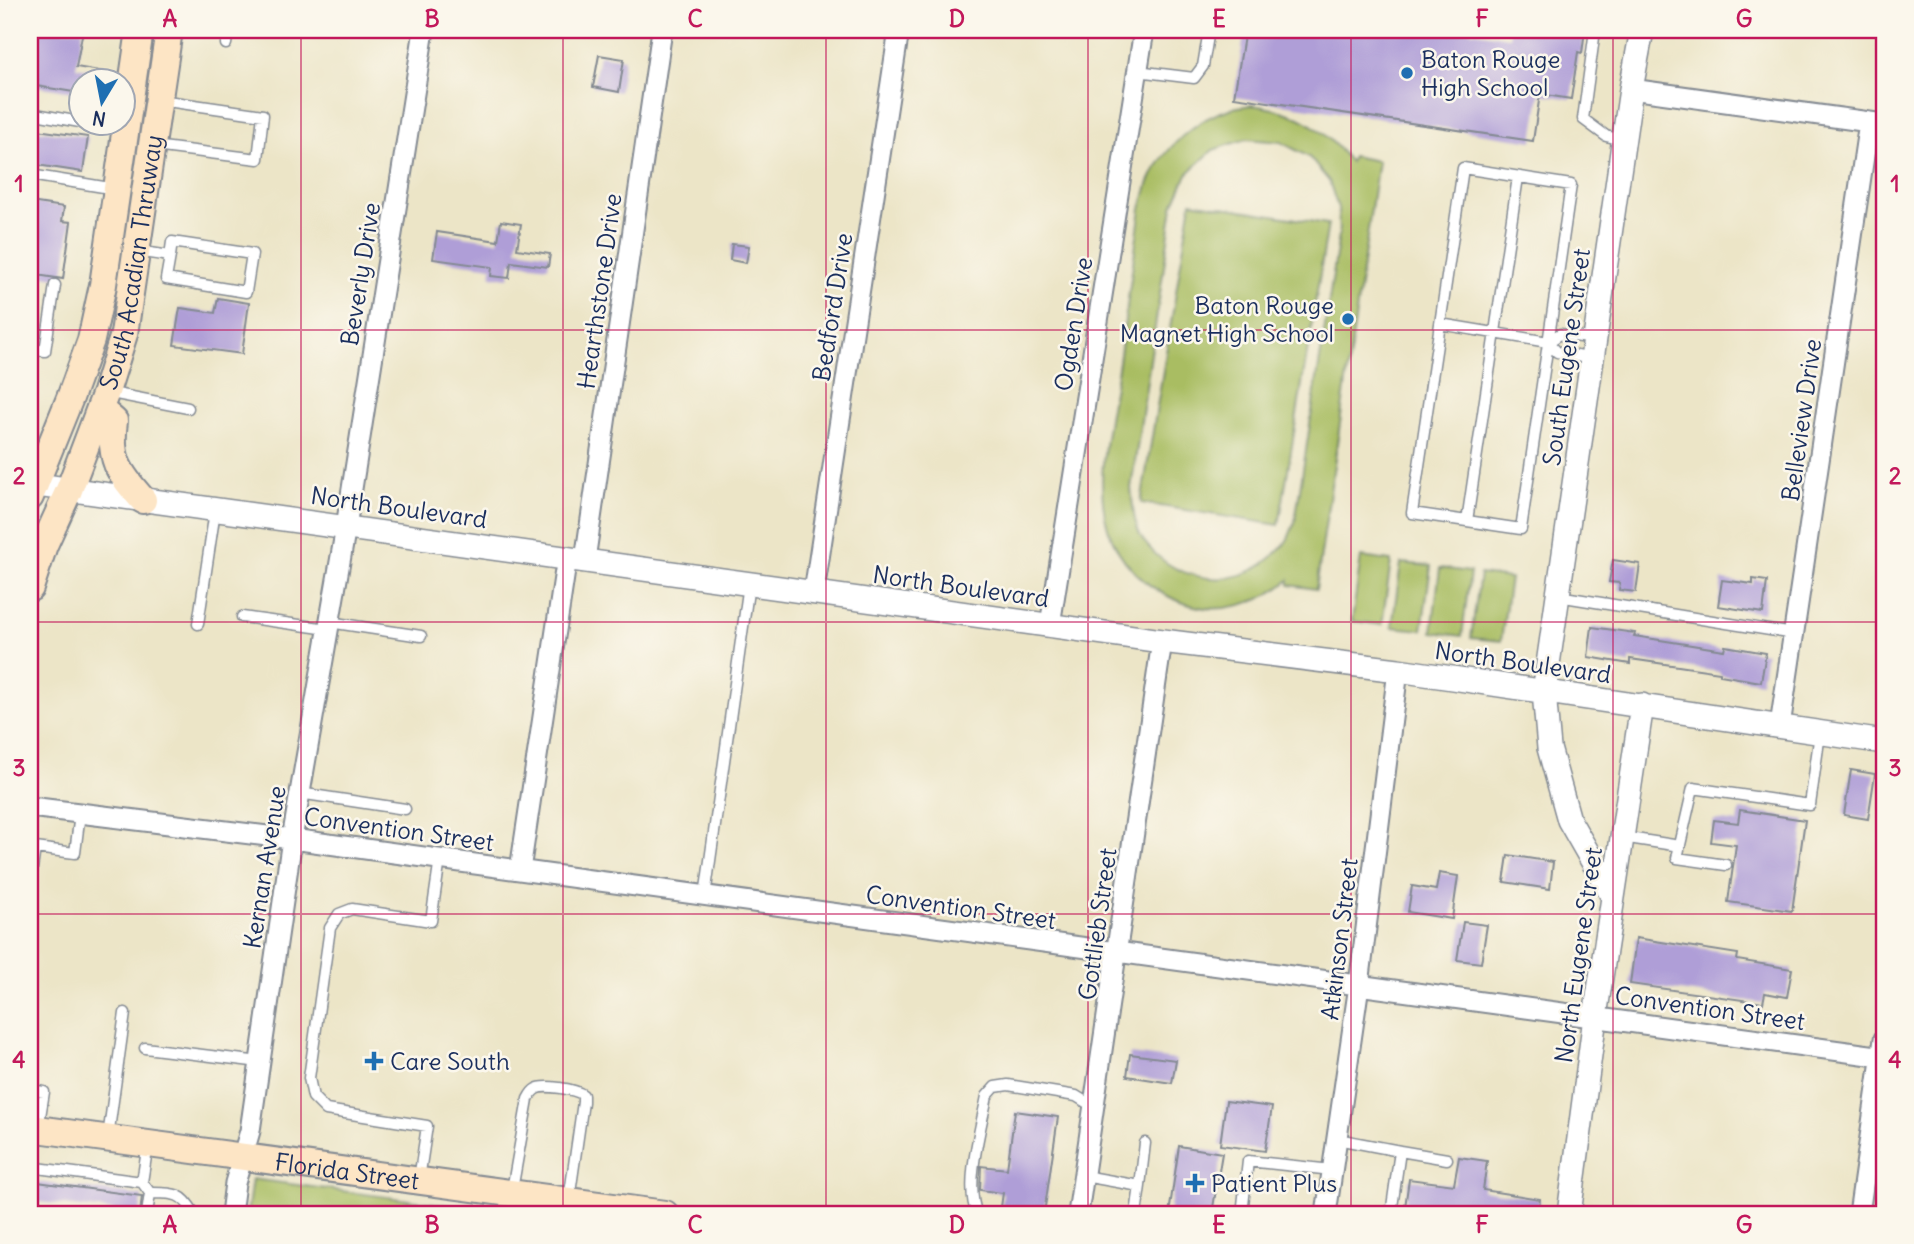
<svg xmlns="http://www.w3.org/2000/svg" width="1914" height="1244" font-family="Delius,sans-serif">
<style>
.green{fill:#a9bd62;stroke:#627660;stroke-width:2;fill-rule:evenodd}
.building{fill:#af9ed7}
.lines{fill:none;stroke-linecap:round;stroke-linejoin:round}
.service-casing{stroke:#848a92;stroke-width:13}
.minor-casing{stroke:#848a92;stroke-width:23}
.tertiary-casing{stroke:#848a92;stroke-width:26}
.secondary-casing{stroke:#848a92;stroke-width:30}
.service{stroke:#fff;stroke-width:10}
.minor{stroke:#fff;stroke-width:19}
.tertiary{stroke:#fff;stroke-width:23}
.secondary{stroke:#fde5c5;stroke-width:26}
.grid{fill:none;stroke:#c2185b;stroke-width:2;stroke-opacity:0.55}
.poi-dot{fill:#1f6fb2;stroke:#fbf7ec;stroke-width:2.5}
.labels{text-anchor:middle;dominant-baseline:central;stroke-width:5;stroke-linejoin:round;paint-order:stroke}
.poi-label{font-size:24px;fill:#1b2f5e;stroke:#fbf7ec;text-anchor:start}
.street-label{font-size:24px;fill:#1b2f5e;stroke:#fbf7ec}
.neatline{fill:none;stroke:#c2185b;stroke-width:2.5}
.grid-label{font-size:23px;text-anchor:middle;font-weight:bold;fill:#c2185b}
</style>
<rect width="100%" height="100%" fill="#fbf7ec"/>
<filter id="ink" filterUnits="userSpaceOnUse"><feTurbulence type="fractalNoise" baseFrequency=".0143" numOctaves="2"/><feDisplacementMap in="SourceGraphic" scale="14" xChannelSelector="R" yChannelSelector="G"/><feConvolveMatrix kernelMatrix="1 2 1 2 8 2 1 2 1" color-interpolation-filters="sRGB"/></filter>
<filter id="wash" filterUnits="userSpaceOnUse"><feTurbulence type="fractalNoise" baseFrequency=".00686" numOctaves="4" result="noise"/><feDisplacementMap in="SourceGraphic" scale="28" xChannelSelector="R" yChannelSelector="G"/><feGaussianBlur stdDeviation="1.57" result="paint"/><feColorMatrix in="noise" values="0 0 0 0 0 0 0 0 0 0 0 0 0 0 0 0 0 1.4 0 .05"/><feComposite in="paint" operator="in"/></filter>
<g filter="url(#wash)">
<rect width="100%" height="100%" fill="#ece5c7"/>
<path class="green" d="M 1252,105 C 1297,111 1322,126 1350,162 L 1352,156 L 1378,161 L 1316,589 L 1289,585 L 1289,580 C 1261,604 1219,616 1184,603 C 1153,592 1127,571 1113,541 C 1089,492 1111,414 1119,362 C 1126,311 1134,260 1141,208 C 1144,200 1146,190 1149,182 C 1162,150 1196,118 1230,109 C 1237,107 1245,106 1252,105 ZM 1246,139 L 1281,142 L 1309,157 L 1329,181 L 1338,208 L 1339,235 L 1295,522 C 1292,528 1290,536 1286,542 C 1281,550 1271,558 1263,564 C 1223,591 1171,578 1143,540 C 1133,525 1133,505 1131,488 L 1173,206 L 1187,174 L 1213,150 Z
M 1191,202 L 1328,224 L 1279,525 L 1141,503 Z
M 1361,557 L 1391,561 L 1382,625 L 1352,621 Z
M 1401,563 L 1431,566 L 1422,630 L 1392,627 Z
M 1440,568 L 1470,572 L 1462,636 L 1432,632 Z
M 1480,574 L 1510,578 L 1501,641 L 1471,638 Z
M 252,1179 L 477,1209 L 476,1214 L 247,1214 Z"/>
<g id="blocks">
<path class="building" d="M 38,30 L 83,30 L 76,67 L 111,73 L 111,80 L 80,80 L 80,93 L 36,86 L 37,80 L 30,79 Z
M 1245,30 L 1464,30 L 1509,37 L 1510,30 L 1585,30 L 1582,53 L 1578,52 L 1571,99 L 1540,94 L 1533,141 L 1234,97 Z
M 599,55 L 624,59 L 619,92 L 593,87 Z
M 30,129 L 88,137 L 83,172 L 30,164 Z
M 30,202 L 64,207 L 62,221 L 71,222 L 63,279 L 30,274 Z
M 501,221 L 521,224 L 517,249 L 550,254 L 548,267 L 511,262 L 509,278 L 491,276 L 492,267 L 433,259 L 437,232 L 498,241 Z
M 732,244 L 749,246 L 746,263 L 730,260 Z
M 218,298 L 249,303 L 242,354 L 174,345 L 180,308 L 215,313 Z
M 1613,560 L 1640,564 L 1636,592 L 1619,590 L 1620,583 L 1609,582 Z
M 1753,579 L 1767,581 L 1763,613 L 1718,606 L 1722,580 L 1753,584 Z
M 1592,627 L 1635,633 L 1634,636 L 1724,650 L 1725,646 L 1766,653 L 1761,682 L 1720,675 L 1720,672 L 1630,659 L 1630,664 L 1588,657 Z
M 1851,770 L 1875,774 L 1868,819 L 1844,815 Z
M 1740,810 L 1805,820 L 1792,911 L 1728,902 L 1736,845 L 1711,842 L 1714,820 L 1738,823 Z
M 1508,855 L 1553,862 L 1550,889 L 1504,882 Z
M 1439,873 L 1458,876 L 1452,919 L 1408,912 L 1412,886 L 1436,890 Z
M 1463,922 L 1487,925 L 1481,963 L 1457,960 Z
M 1636,938 L 1738,954 L 1737,960 L 1792,969 L 1787,997 L 1765,993 L 1763,1003 L 1630,984 Z
M 1130,1054 L 1176,1060 L 1172,1083 L 1127,1076 Z
M 1226,1101 L 1272,1107 L 1265,1151 L 1220,1145 Z
M 1015,1111 L 1058,1117 L 1044,1214 L 1000,1214 L 1003,1193 L 980,1190 L 981,1166 L 1007,1169 Z
M 1179,1146 L 1222,1153 L 1212,1214 L 1169,1214 Z
M 1459,1157 L 1487,1161 L 1483,1190 L 1540,1199 L 1538,1214 L 1404,1214 L 1409,1179 L 1454,1185 Z
M 30,1181 L 142,1196 L 140,1214 L 30,1201 Z"/>
</g>
</g>
<g filter="url(#ink)">
<use href="#blocks" fill-opacity="0" stroke="#848a92" stroke-width="2"/>
<g class="lines">
<defs>
<path id="service" d="M 1595,30 L 1583,119 L 1606,136 L 1623,140
M 226,44 L 228,30
M 1137,71 L 1194,78 L 1203,66 L 1209,30
M 30,113 L 80,122
M 83,122 L 125,130
M 154,146 L 258,159 L 263,115 L 160,100
M 30,175 L 116,189
M 1518,177 L 1467,521 L 1521,529 L 1571,185 L 1463,168 L 1440,324 L 1548,342
M 137,251 L 170,256 L 166,279 L 246,292 L 252,254 L 172,242 L 170,256
M 1440,324 L 1412,513 L 1467,521
M 30,349 L 45,351 L 55,285
M 1592,359 L 1557,352 L 1548,342 L 1560,334 L 1595,339
M 106,392 L 188,408
M 1558,596 L 1794,634
M 242,617 L 328,629
M 329,622 L 421,636
M 198,624 L 215,511
M 299,793 L 405,809
M 1622,837 L 1680,846
M 1726,865 L 1677,858 L 1693,788 L 1810,805 L 1820,733
M 30,883 L 35,848 L 75,853 L 80,813
M 705,896 L 749,584
M 145,1048 L 260,1062
M 30,1090 L 44,1092 L 38,1129
M 108,1137 L 125,1013
M 1337,1139 L 1400,1151
M 30,1167 L 142,1182
M 1084,1176 L 1140,1186 L 1136,1214
M 419,1179 L 427,1126 L 326,1110 L 313,1097 L 309,1078 L 330,928 L 339,914 L 352,909 L 431,921 L 440,859
M 1140,1186 L 1145,1143
M 512,1190 L 528,1099 C 530,1095 532,1091 536,1089 C 543,1084 576,1089 583,1095 L 583,1102 L 569,1200
M 150,1193 C 173,1193 183,1192 194,1214
M 30,1213 L 37,1214
M 147,1214 L 150,1193 L 142,1182 L 148,1144
M 977,1214 C 964,1185 981,1128 987,1096 L 995,1087 L 1008,1085 L 1076,1096 L 1094,1107
M 1242,1214 L 1248,1161 L 1332,1170
M 1391,1214 L 1400,1151 L 1447,1159"/>
<path id="minor" d="M 1631,89 L 1884,124
M 585,560 L 662,30
M 814,592 L 899,30
M 1050,625 L 1144,30
M 1780,726 L 1869,122
M 30,807 L 292,839 L 1884,1057
M 520,870 L 567,557
M 231,1214 L 235,1183 L 250,1131 L 292,839 L 346,527 L 424,30
M 1078,1214 L 1162,641
M 1326,1214 L 1359,985 L 1398,670
M 1859,1214 L 1884,1039"/>
<path id="tertiary" d="M 30,484 L 1162,641 L 1398,670 L 1884,742
M 1613,897 L 1569,820 L 1549,748 L 1544,692 L 1631,89 L 1642,30
M 1569,1214 L 1595,1017 L 1642,705"/>
<g id="secondary">
<path d="M 100,409 L 114,421 C 109,459 118,472 143,500"/>
<path d="M 30,497 L 70,398 L 91,340 L 103,285 L 140,30"/>
<path id="s1" d="M 30,588 L 44,545 L 69,490 L 106,392 L 124,334 L 169,30"/>
<path id="s2" d="M 30,1128 L 665,1214"/>
</g>
</defs>
<use href="#service" class="service-casing"/>
<use href="#minor" class="minor-casing"/>
<use href="#tertiary" class="tertiary-casing"/>
<use href="#secondary" class="secondary-casing"/>
<use href="#service" class="service"/>
<use href="#minor" class="minor"/>
<use href="#tertiary" class="tertiary"/>
<use href="#secondary" class="secondary"/>
</g>
</g>
<path class="grid" d="M 301,30 L 301,1214M 563,30 L 563,1214M 826,30 L 826,1214M 1088,30 L 1088,1214M 1351,30 L 1351,1214M 1613,30 L 1613,1214M 30,330 L 1884,330M 30,622 L 1884,622M 30,914 L 1884,914"/>
<g class="poi-dot">
<circle cx="1407" cy="73" r="7"/>
<circle cx="1348" cy="319" r="7"/>
<path d="M370.5 1050.5h7v7h7v7h-7v7h-7v-7h-7v-7h7z"/>
<path d="M1191.5 1172.5h7v7h7v7h-7v7h-7v-7h-7v-7h7z"/>
</g>
<g class="labels">
<g class="poi-label">
<text x="1421" y="59">Baton Rouge<tspan x="1421" dy="28">High School</tspan></text>
<text x="1334" y="305" text-anchor="end">Baton Rouge<tspan x="1334" dy="28">Magnet High School</tspan></text>
<text x="390" y="1061">Care South</text>
<text x="1211" y="1183">Patient Plus</text>
</g>
<g class="street-label">
<text stroke="none"><textPath href="#s1" startOffset="343">South Acadian Thruway</textPath></text>
<text transform="translate(360 274) rotate(-81)">Beverly Drive</text>
<text transform="translate(599 291) rotate(-82)">Hearthstone Drive</text>
<text transform="translate(832 307) rotate(-81)">Bedford Drive</text>
<text transform="translate(1073 324) rotate(-81)">Ogden Drive</text>
<text transform="translate(1566 357) rotate(-82)">South Eugene Street</text>
<text transform="translate(1801 420) rotate(-82)">Belleview Drive</text>
<text transform="translate(399 507) rotate(8)">North Boulevard</text>
<text transform="translate(961 586) rotate(8)">North Boulevard</text>
<text transform="translate(1523 662) rotate(8)">North Boulevard</text>
<text transform="translate(399 829) rotate(8)">Convention Street</text>
<text transform="translate(264 867) rotate(-81)">Kernan Avenue</text>
<text transform="translate(961 907) rotate(8)">Convention Street</text>
<text transform="translate(1097 924) rotate(-82)">Gottlieb Street</text>
<text transform="translate(1339 939) rotate(-83)">Atkinson Street</text>
<text transform="translate(1578 955) rotate(-82)">North Eugene Street</text>
<text transform="translate(1710 1008) rotate(8)">Convention Street</text>
<text stroke="none"><textPath href="#s2" startOffset="320">Florida Street</textPath></text>
</g>
</g>
<rect width="1914" height="1244" fill="none" stroke="#fbf7ec" stroke-width="77"/>
<g transform="translate(102 102) rotate(190)"><circle r="33" fill="#fbf7ec" stroke="#a1a7b3" stroke-width="2"/>
<path d="M0-5L12 26L0 18L-12 26Z" fill="#1f6fb2"/>
<text y="-10" font-size="19" font-weight="bold" text-anchor="middle" fill="#1b2f5e">N</text>
</g>
<rect x="38" y="38" width="1838" height="1168" class="neatline"/>
<g class="grid-label">
<text x="170" y="27">A</text>
<text x="432" y="27">B</text>
<text x="695" y="27">C</text>
<text x="957" y="27">D</text>
<text x="1219" y="27">E</text>
<text x="1482" y="27">F</text>
<text x="1744" y="27">G</text>
<text x="19" y="192">1</text>
<text x="1895" y="192">1</text>
<text x="19" y="484">2</text>
<text x="1895" y="484">2</text>
<text x="19" y="776">3</text>
<text x="1895" y="776">3</text>
<text x="19" y="1068">4</text>
<text x="1895" y="1068">4</text>
<text x="170" y="1233">A</text>
<text x="432" y="1233">B</text>
<text x="695" y="1233">C</text>
<text x="957" y="1233">D</text>
<text x="1219" y="1233">E</text>
<text x="1482" y="1233">F</text>
<text x="1744" y="1233">G</text>
</g>
</svg>
